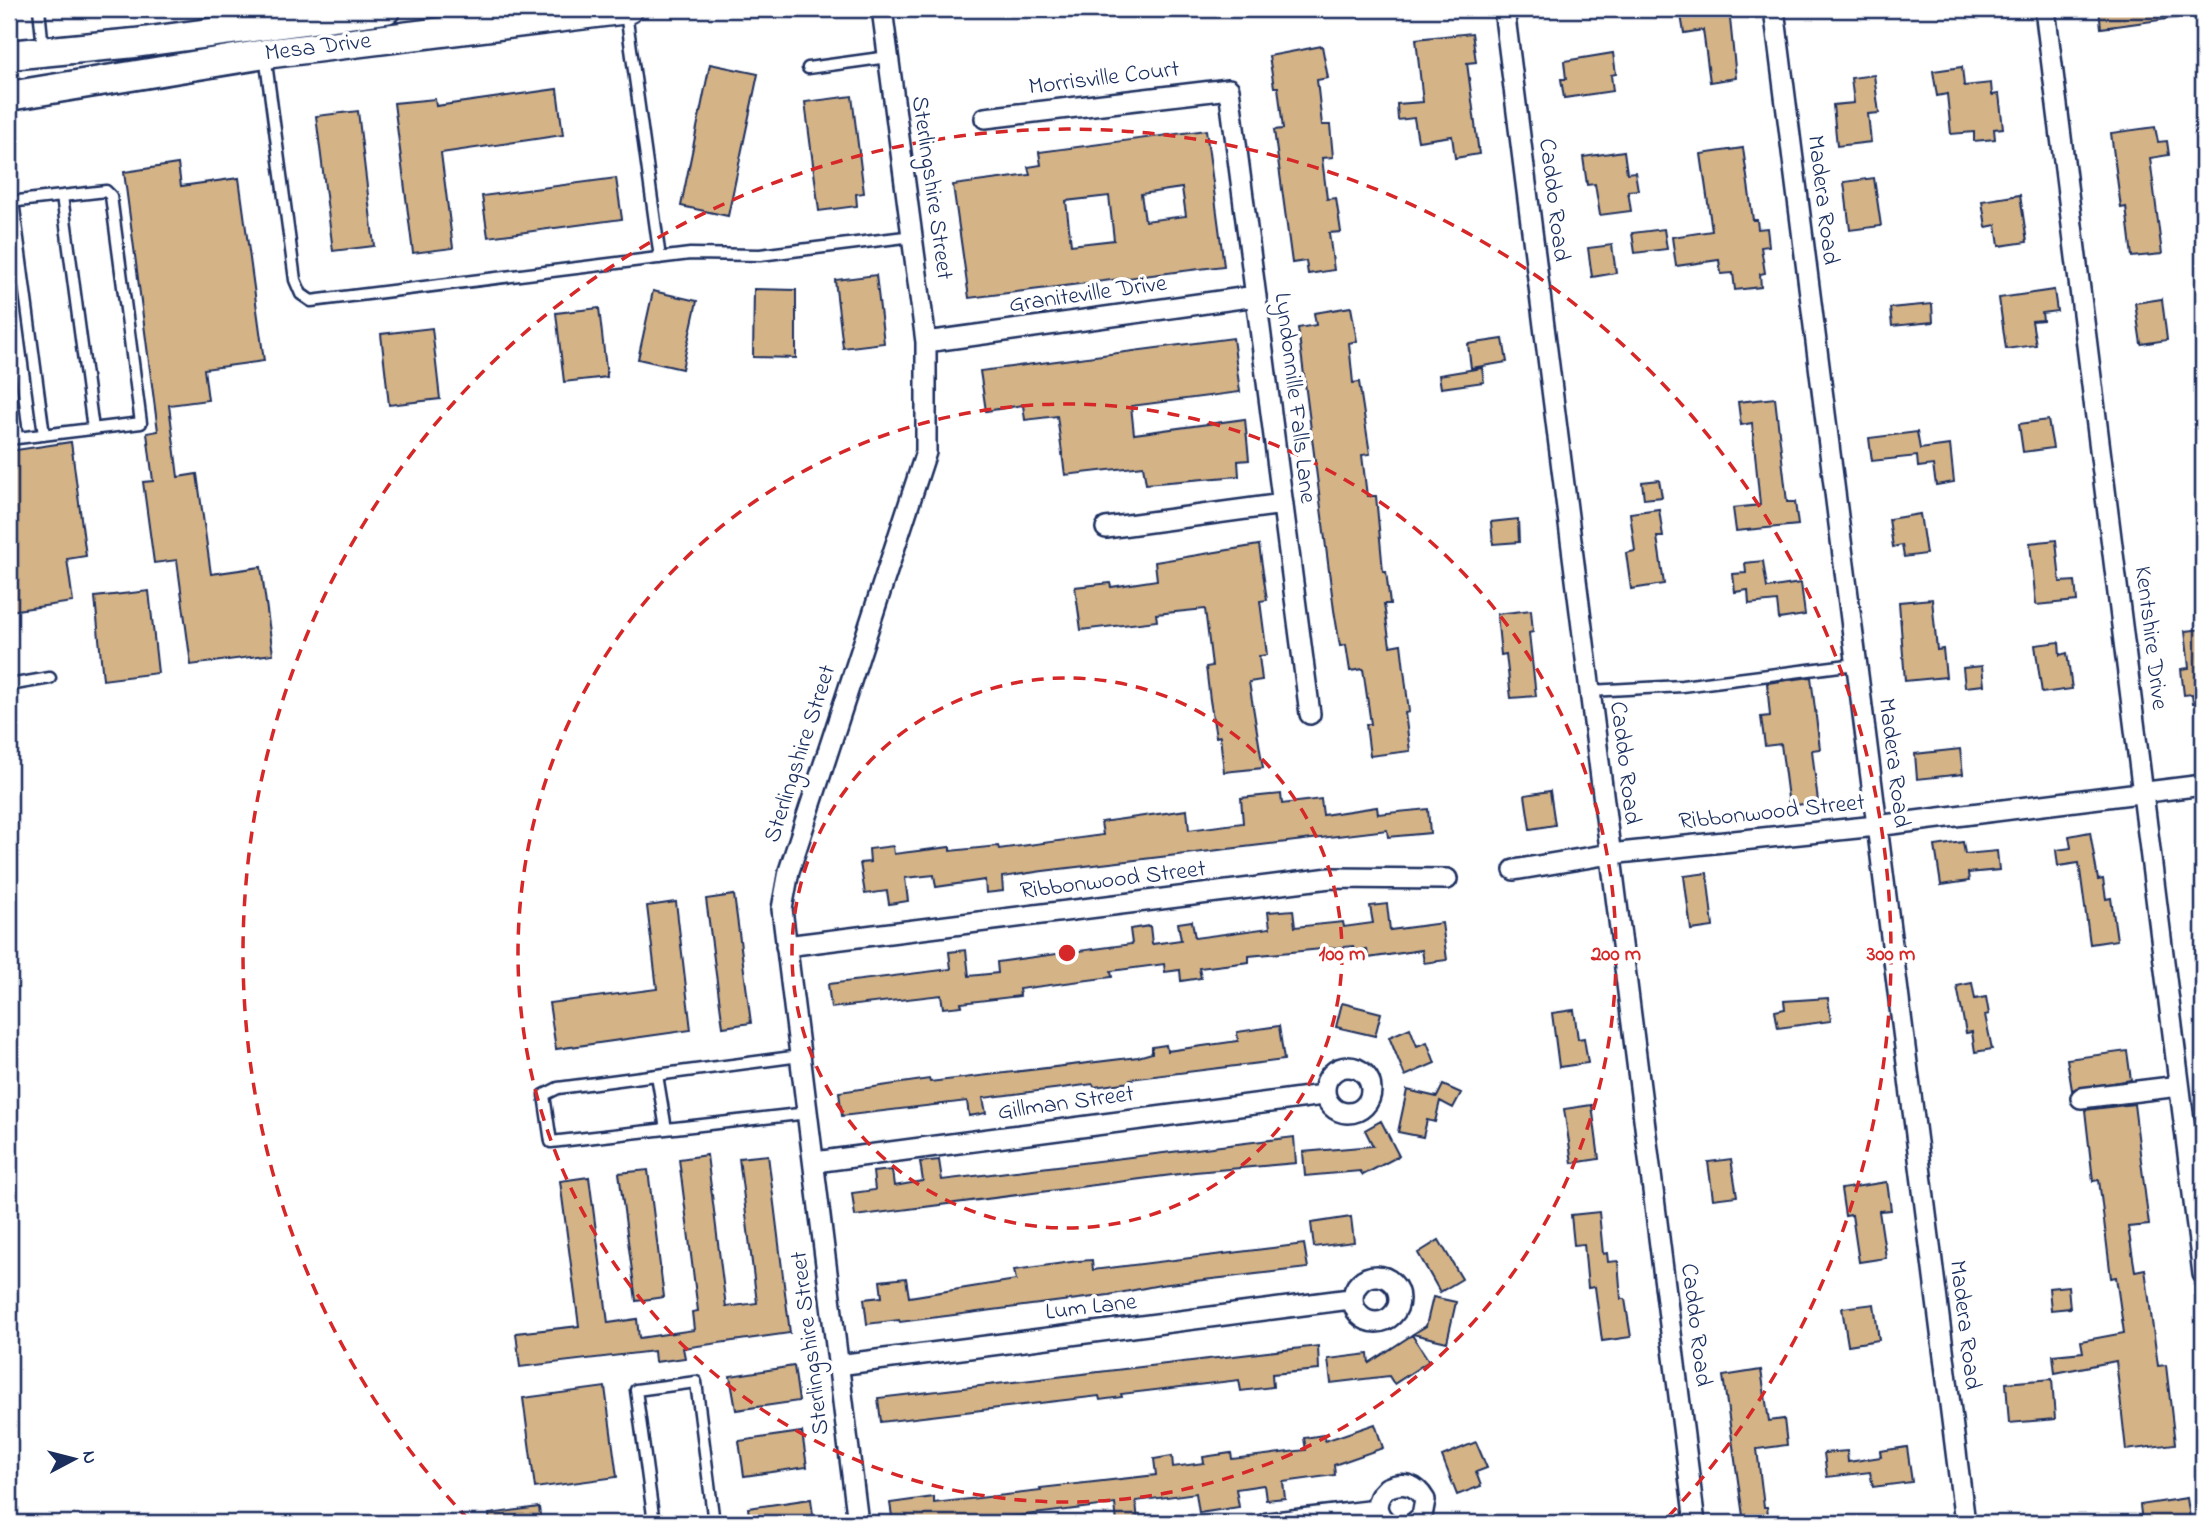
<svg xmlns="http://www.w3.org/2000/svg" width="2212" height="1532" font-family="'Indie Flower',sans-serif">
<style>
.building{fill:#d4b387;stroke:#1b2f5e;stroke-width:2;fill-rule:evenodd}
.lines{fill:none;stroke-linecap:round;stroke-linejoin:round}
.service-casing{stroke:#1b2f5e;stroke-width:15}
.minor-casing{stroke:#1b2f5e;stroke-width:24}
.secondary-casing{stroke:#1b2f5e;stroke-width:33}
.service{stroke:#fff;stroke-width:10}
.minor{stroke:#fff;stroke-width:19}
.secondary{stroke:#fff;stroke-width:28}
.ring{fill:none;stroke:#d62828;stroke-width:3.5;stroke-dasharray:12 9}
.labels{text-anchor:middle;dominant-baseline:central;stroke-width:7;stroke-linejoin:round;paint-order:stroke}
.street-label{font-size:24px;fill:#1b2f5e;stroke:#fff}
.centre{fill:#d62828;stroke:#fff;stroke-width:3.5}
.ring-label{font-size:21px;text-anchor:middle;font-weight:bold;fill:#d62828;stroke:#fff;stroke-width:7;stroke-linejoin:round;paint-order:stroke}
</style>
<rect width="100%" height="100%" fill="#fff"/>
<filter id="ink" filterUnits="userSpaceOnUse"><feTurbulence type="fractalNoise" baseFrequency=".0143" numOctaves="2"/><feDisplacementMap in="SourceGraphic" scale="14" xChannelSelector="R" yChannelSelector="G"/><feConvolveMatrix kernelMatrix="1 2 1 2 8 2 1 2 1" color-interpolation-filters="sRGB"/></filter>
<g filter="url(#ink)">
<path class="building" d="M 1680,9 L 1729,9 L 1736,78 L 1710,82 L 1703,30 L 1684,33 Z
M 2099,9 L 2174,9 L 2175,18 L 2101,28 Z
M 1472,33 L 1476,62 L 1467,63 L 1479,154 L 1455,158 L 1452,136 L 1418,141 L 1414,118 L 1398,120 L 1397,104 L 1423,102 L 1416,39 Z
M 1322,46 L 1328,78 L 1317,80 L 1322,125 L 1330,125 L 1333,157 L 1322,158 L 1327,199 L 1336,198 L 1341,232 L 1329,233 L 1334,270 L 1308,274 L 1306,261 L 1292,263 L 1274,130 L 1283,129 L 1278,87 L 1274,87 L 1269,56 Z
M 1613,53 L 1616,74 L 1611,75 L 1613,91 L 1564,98 L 1561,79 L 1566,79 L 1564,61 Z
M 710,64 L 758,74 L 728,216 L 681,206 Z
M 1962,67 L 1964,86 L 1991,83 L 1992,95 L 1999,94 L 2003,128 L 1994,129 L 1995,139 L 1974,141 L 1974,132 L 1951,134 L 1947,94 L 1937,96 L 1933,71 Z
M 1874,75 L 1879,113 L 1868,114 L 1871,142 L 1837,146 L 1833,105 L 1854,103 L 1851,78 Z
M 557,89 L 563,135 L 441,153 L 453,248 L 413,253 L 394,103 L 435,99 L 436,106 Z
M 852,96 L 864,193 L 856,194 L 857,206 L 819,211 L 805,102 Z
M 358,111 L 374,246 L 333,251 L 316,116 Z
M 2155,127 L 2158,142 L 2167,141 L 2169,155 L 2150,158 L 2162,254 L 2132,257 L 2126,207 L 2121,208 L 2111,133 Z
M 1206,130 L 1224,266 L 969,298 L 953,185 L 1030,175 L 1028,167 L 1041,165 L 1039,152 ZM 1182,188 L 1186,216 L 1145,221 L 1141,194 ZM 1109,196 L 1114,240 L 1071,245 L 1066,201 Z
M 1743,148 L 1753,220 L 1757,220 L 1758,229 L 1767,228 L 1769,246 L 1761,247 L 1765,273 L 1760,274 L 1761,287 L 1735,290 L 1733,273 L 1721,274 L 1719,260 L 1676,266 L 1672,237 L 1712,231 L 1701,154 Z
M 1624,151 L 1627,173 L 1635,172 L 1638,190 L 1628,191 L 1631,211 L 1600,215 L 1595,184 L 1587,185 L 1583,157 Z
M 178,164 L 181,186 L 239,178 L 264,361 L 204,369 L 208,400 L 169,405 L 178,477 L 197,474 L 211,574 L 261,567 L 273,654 L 191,665 L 177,560 L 154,563 L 143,482 L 153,481 L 147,433 L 158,431 L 124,172 Z
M 616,178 L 622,219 L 488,237 L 482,196 Z
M 1874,178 L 1881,226 L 1850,230 L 1844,182 Z
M 2020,195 L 2027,242 L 1999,246 L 1996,225 L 1986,227 L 1982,201 Z
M 1664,229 L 1667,249 L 1635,253 L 1632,233 Z
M 1612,245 L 1616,273 L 1592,277 L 1588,248 Z
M 876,275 L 884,343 L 843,348 L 835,280 Z
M 754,289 L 796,290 L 796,358 L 753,357 Z
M 2054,290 L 2057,311 L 2042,313 L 2043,320 L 2032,321 L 2036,345 L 2006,349 L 1999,298 Z
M 653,291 L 697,301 L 682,369 L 638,359 Z
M 2162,299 L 2167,340 L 2141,344 L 2135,303 Z
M 1932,304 L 1933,322 L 1892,326 L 1890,308 Z
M 1351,307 L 1357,341 L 1349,343 L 1353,383 L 1359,382 L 1370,454 L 1362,455 L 1367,496 L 1376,496 L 1383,571 L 1386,571 L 1390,604 L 1384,604 L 1390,646 L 1401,644 L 1409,712 L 1405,713 L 1410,751 L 1370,756 L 1366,724 L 1371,724 L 1363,669 L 1350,671 L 1346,645 L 1340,646 L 1334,610 L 1298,328 L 1316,325 L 1314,313 Z
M 599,308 L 607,377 L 564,382 L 556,313 Z
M 432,328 L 440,399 L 389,405 L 381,334 Z
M 1233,338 L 1240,392 L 1131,406 L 1134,434 L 1245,419 L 1249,460 L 1238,461 L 1239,476 L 1146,484 L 1143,466 L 1065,475 L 1057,416 L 1025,420 L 1023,405 L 986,411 L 980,371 Z
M 1503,339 L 1507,362 L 1471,368 L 1468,344 Z
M 1482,368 L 1484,382 L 1441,388 L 1439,375 Z
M 1775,398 L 1787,502 L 1795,502 L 1798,525 L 1736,531 L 1733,508 L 1760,505 L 1752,423 L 1741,425 L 1738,402 Z
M 2048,420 L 2053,448 L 2023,452 L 2019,424 Z
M 1917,432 L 1920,449 L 1950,445 L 1954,482 L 1936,485 L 1933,465 L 1918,467 L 1917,456 L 1872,461 L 1869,438 Z
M 71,442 L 86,556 L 67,559 L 73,602 L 9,611 L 9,451 Z
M 1659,480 L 1662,497 L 1644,499 L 1642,482 Z
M 1659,509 L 1663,537 L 1657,537 L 1664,584 L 1631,589 L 1626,553 L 1635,551 L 1630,513 Z
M 1920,514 L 1926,554 L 1904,557 L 1902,545 L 1893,547 L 1889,519 Z
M 1518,519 L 1519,542 L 1493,544 L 1491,522 Z
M 2056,540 L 2060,582 L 2075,581 L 2077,601 L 2036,605 L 2030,543 Z
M 1259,545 L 1267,600 L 1260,601 L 1267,655 L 1259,656 L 1262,680 L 1249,682 L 1263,768 L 1224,772 L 1220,736 L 1216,737 L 1210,700 L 1206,667 L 1212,666 L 1205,609 L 1156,614 L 1157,621 L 1081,630 L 1075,587 L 1110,583 L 1111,587 L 1157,580 L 1155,562 Z
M 1763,561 L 1767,588 L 1801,583 L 1805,615 L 1779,619 L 1777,601 L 1749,604 L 1748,590 L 1735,592 L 1733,574 L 1746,573 L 1745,563 Z
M 149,591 L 158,673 L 103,680 L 95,597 Z
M 1932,599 L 1937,650 L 1943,649 L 1946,677 L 1905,681 L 1899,602 Z
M 1531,610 L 1533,632 L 1529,633 L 1536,696 L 1511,698 L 1506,654 L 1501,655 L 1497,614 Z
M 2203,629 L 2203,703 L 2193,703 L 2192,694 L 2184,695 L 2181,669 L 2189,668 L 2185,631 Z
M 2059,642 L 2060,655 L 2067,653 L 2072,689 L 2042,693 L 2035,645 Z
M 1982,666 L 1984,685 L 1965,687 L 1963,668 Z
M 1811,677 L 1820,749 L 1812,750 L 1818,802 L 1789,806 L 1781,744 L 1765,746 L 1761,717 L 1770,716 L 1767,683 Z
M 1960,749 L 1963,774 L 1917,779 L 1915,754 Z
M 1550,791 L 1555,825 L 1530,829 L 1525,795 Z
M 1281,794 L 1282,804 L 1321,799 L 1323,815 L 1377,807 L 1378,814 L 1428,809 L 1430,833 L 1388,837 L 1387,830 L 1043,871 L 1002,877 L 1003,891 L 986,893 L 985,880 L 936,887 L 934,875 L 905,878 L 908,901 L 889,904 L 887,891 L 865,894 L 860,863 L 870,862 L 869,849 L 893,846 L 894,854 L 950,847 L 950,851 L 998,846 L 999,849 L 1103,835 L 1101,822 L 1187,810 L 1189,830 L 1243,823 L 1241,798 Z
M 2090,832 L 2098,880 L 2103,879 L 2106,899 L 2111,898 L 2117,940 L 2090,944 L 2079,863 L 2058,866 L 2056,850 L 2071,848 L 2069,836 Z
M 1963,842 L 1965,854 L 1997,851 L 1999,870 L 1968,873 L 1969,881 L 1941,885 L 1935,846 Z
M 1707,873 L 1713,927 L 1691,930 L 1684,876 Z
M 734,895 L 751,1023 L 723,1027 L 706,899 Z
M 676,902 L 691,1030 L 556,1049 L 549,1003 L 657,989 L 647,906 Z
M 1387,904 L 1390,930 L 1442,923 L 1447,960 L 1424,963 L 1422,950 L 1368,958 L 1367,949 L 1354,951 L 1353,946 L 1249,956 L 1249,962 L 1199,968 L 1201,978 L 1181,981 L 1180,970 L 1165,972 L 1164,964 L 1111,971 L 1112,977 L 1019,989 L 1020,996 L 961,1003 L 962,1006 L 943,1008 L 941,995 L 831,1008 L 828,984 L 951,969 L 949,952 L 966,950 L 969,976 L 998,973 L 997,962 L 1132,944 L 1130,929 L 1150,926 L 1152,944 L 1181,940 L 1178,923 L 1192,921 L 1195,938 L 1270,928 L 1268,912 L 1293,910 L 1295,927 L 1343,922 L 1344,927 L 1373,923 L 1370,906 Z
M 1972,983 L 1975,999 L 1986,997 L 1989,1014 L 1985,1015 L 1992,1049 L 1975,1052 L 1972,1032 L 1966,1033 L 1957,986 Z
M 1828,998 L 1831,1021 L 1778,1028 L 1775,1011 L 1785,1009 L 1784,1001 Z
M 1342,1003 L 1381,1013 L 1375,1036 L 1336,1027 Z
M 1574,1010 L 1578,1039 L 1584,1038 L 1588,1063 L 1559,1067 L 1552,1013 Z
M 1279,1026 L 1284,1060 L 1130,1079 L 1131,1082 L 1094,1087 L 1093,1084 L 983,1098 L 986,1113 L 969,1116 L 967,1101 L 842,1116 L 839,1092 L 929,1079 L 930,1082 L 1138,1057 L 1152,1053 L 1152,1047 L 1166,1045 L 1167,1051 L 1238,1041 L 1237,1032 Z
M 1410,1028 L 1417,1046 L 1427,1042 L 1435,1063 L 1405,1076 L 1389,1037 Z
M 2127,1051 L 2131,1080 L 2072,1090 L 2067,1059 Z
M 1443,1085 L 1461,1093 L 1453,1108 L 1440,1101 L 1435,1122 L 1427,1120 L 1423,1137 L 1398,1132 L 1407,1090 L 1437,1097 Z
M 2134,1104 L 2149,1225 L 2128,1227 L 2135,1271 L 2145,1269 L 2158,1366 L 2166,1365 L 2175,1444 L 2126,1450 L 2116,1361 L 2055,1373 L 2053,1355 L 2083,1352 L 2081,1341 L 2124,1333 L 2116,1277 L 2111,1278 L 2099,1180 L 2093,1181 L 2085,1110 Z
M 1592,1105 L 1599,1159 L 1572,1163 L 1564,1109 Z
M 1381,1121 L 1399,1156 L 1363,1175 L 1360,1171 L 1305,1176 L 1303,1152 L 1373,1146 L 1365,1130 Z
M 1294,1137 L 1296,1163 L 1195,1172 L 855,1216 L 852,1193 L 875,1190 L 873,1172 L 892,1170 L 894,1186 L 923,1181 L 920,1162 L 939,1160 L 942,1180 Z
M 707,1155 L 726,1307 L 757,1303 L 739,1158 L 768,1155 L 790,1333 L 683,1348 L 685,1358 L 655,1362 L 654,1351 L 520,1367 L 516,1333 L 579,1326 L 560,1181 L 589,1177 L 608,1323 L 637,1319 L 639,1338 L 694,1330 L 692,1312 L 698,1311 L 679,1159 Z
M 1731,1159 L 1737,1196 L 1713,1199 L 1708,1162 Z
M 648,1170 L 664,1297 L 636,1301 L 619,1173 Z
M 1887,1182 L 1891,1210 L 1879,1211 L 1886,1258 L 1859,1262 L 1852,1215 L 1845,1216 L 1841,1189 Z
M 1599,1212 L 1603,1254 L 1607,1253 L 1608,1262 L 1618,1261 L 1621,1299 L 1625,1299 L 1631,1337 L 1602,1341 L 1595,1287 L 1588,1288 L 1584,1244 L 1574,1245 L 1571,1215 Z
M 1351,1217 L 1354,1242 L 1314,1247 L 1311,1223 Z
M 1439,1240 L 1462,1279 L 1440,1292 L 1418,1253 Z
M 1304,1244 L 1308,1268 L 1160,1285 L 1109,1295 L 900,1322 L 899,1320 L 867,1324 L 864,1299 L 882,1297 L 880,1281 L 906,1278 L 909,1297 L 1016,1280 L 1014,1270 L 1078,1261 L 1092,1260 L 1093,1270 Z
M 2068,1286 L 2070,1308 L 2051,1310 L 2049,1288 Z
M 1433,1297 L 1456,1302 L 1447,1342 L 1413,1334 L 1426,1326 Z
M 1874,1304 L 1879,1340 L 1848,1345 L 1842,1308 Z
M 1412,1335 L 1429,1361 L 1394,1384 L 1389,1376 L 1331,1383 L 1328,1359 L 1368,1354 L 1369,1363 Z
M 1318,1346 L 1319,1370 L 1272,1374 L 1273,1387 L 1241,1391 L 1239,1380 L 1121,1394 L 1122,1397 L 1100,1400 L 1099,1396 L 881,1422 L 878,1398 Z
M 794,1366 L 799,1401 L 736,1410 L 730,1376 Z
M 1761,1370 L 1769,1421 L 1784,1419 L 1787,1445 L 1757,1449 L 1764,1507 L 1767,1507 L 1769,1523 L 1744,1523 L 1723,1376 Z
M 2052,1379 L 2055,1419 L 2009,1423 L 2006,1383 Z
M 605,1387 L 617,1477 L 535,1488 L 523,1398 Z
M 1375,1424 L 1383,1448 L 1334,1465 L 1335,1475 L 1283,1482 L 1285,1498 L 1266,1500 L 1264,1485 L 1236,1489 L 1239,1507 L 1199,1513 L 1196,1493 L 1136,1501 L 1138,1522 L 1129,1523 L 1117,1523 L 1115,1504 L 961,1523 L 945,1523 L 944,1521 L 893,1523 L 890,1503 L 934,1497 L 934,1503 L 1041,1491 L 1040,1488 L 1156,1475 L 1154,1459 L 1172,1456 L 1173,1467 L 1204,1463 L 1203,1457 L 1231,1453 L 1232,1459 L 1306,1450 L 1304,1438 L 1324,1435 L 1325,1441 Z
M 802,1432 L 807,1467 L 744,1476 L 739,1441 Z
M 1476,1442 L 1487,1468 L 1476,1472 L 1481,1486 L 1457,1495 L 1442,1456 Z
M 1907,1447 L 1912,1482 L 1873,1487 L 1870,1472 L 1827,1477 L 1824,1453 L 1847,1451 L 1848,1462 L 1881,1457 L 1880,1451 Z
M 2187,1498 L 2190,1518 L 2180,1519 L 2181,1523 L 2142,1523 L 2140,1505 Z
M 811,1499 L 814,1523 L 750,1523 L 748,1508 Z
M 539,1507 L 541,1523 L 490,1523 L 489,1514 Z"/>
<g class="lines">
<defs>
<path id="service" d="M 39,9 L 43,48
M 626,13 L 660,258
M 265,55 L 295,280 L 301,294 L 311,301 L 690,254 L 760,255 L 913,236
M 808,68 L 888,57
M 62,196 L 93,429
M 13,201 L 44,435
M 9,202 L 106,191 L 111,196 L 141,423 L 9,439
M 9,373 L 17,438
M 9,685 L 50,678
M 1590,691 L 1682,686 L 1856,664
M 800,1056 L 558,1088 L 544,1095 L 551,1142 L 808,1113
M 657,1075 L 666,1129
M 654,1523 L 636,1390 L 696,1382 L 714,1523"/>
<path id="minor" d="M 1504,9 L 1695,1523
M 1774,9 L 1965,1523
M 2045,9 L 2203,1274
M 985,118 L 1229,89 L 1310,714
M 926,342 L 1256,296
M 1106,528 L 1283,504
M 1514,870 L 1610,854 L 1876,826 L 2203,785
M 786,946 L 1330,878 L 1447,879
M1325 1090a23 23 0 1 1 46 0a23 23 0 1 1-46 0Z
M 2081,1098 L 2179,1086
M 815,1162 L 1323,1095
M1353 1299a23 23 0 1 1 46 0a23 23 0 1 1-46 0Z
M 838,1365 L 1350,1299
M 858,1523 L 782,909 L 789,871 L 926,452 L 926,342 L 882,9
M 1267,1523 L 1377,1510
M 1387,1523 C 1374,1512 1374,1500 1387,1488 C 1403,1481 1416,1484 1425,1500 L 1422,1516 L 1414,1523"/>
<path id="secondary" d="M 9,55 L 135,43 L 386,9
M 9,96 L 265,54 L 628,9"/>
</defs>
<use href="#service" class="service-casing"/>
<use href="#minor" class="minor-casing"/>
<use href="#secondary" class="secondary-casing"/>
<use href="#service" class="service"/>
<use href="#minor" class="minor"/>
<use href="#secondary" class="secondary"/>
</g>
</g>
<g class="ring">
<circle cx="1067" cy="953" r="275"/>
<circle cx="1067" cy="953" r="549"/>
<path d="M469 1520A824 824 0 1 1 1665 1520"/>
</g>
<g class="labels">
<g class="street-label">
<text transform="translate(318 48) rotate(-7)">Mesa Drive</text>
<text transform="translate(1104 79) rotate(-7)">Morrisville Court</text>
<text transform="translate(931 188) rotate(82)">Sterlingshire Street</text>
<text transform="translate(1553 200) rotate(83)">Caddo Road</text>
<text transform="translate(1822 200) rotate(83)">Madera Road</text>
<text transform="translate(1088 295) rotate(-8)">Graniteville Drive</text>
<text transform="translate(1294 398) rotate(83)">Lyndonnille Falls Lane</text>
<text transform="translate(2150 638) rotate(83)">Kentshire Drive</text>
<text transform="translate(801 754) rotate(-72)">Sterlingshire Street</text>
<text transform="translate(1624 763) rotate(83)">Caddo Road</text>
<text transform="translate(1893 763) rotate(83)">Madera Road</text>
<text transform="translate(1772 813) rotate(-6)">Ribbonwood Street</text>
<text transform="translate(1113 881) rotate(-7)">Ribbonwood Street</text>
<text transform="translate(1066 1104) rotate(-8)">Gillman Street</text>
<text transform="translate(1091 1308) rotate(-7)">Lum Lane</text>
<text transform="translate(1695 1325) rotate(83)">Caddo Road</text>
<text transform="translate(1964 1325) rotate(83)">Madera Road</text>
<text transform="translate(811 1343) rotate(-97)">Sterlingshire Street</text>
</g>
</g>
<circle cx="1067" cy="953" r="10" class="centre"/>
<g class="ring-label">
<text x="1342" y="960">100 m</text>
<text x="1616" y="960">200 m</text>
<text x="1891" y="960">300 m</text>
</g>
<rect width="2212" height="1532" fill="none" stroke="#fff" stroke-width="35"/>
<rect x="18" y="18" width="2177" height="1497" fill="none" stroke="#1b2f5e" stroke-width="2.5" filter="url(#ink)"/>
<g transform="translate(74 1459) rotate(83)" stroke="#ffffff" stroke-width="5" paint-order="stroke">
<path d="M0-5L12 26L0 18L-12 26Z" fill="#1b2f5e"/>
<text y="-10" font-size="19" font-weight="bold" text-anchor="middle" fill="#1b2f5e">N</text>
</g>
</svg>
